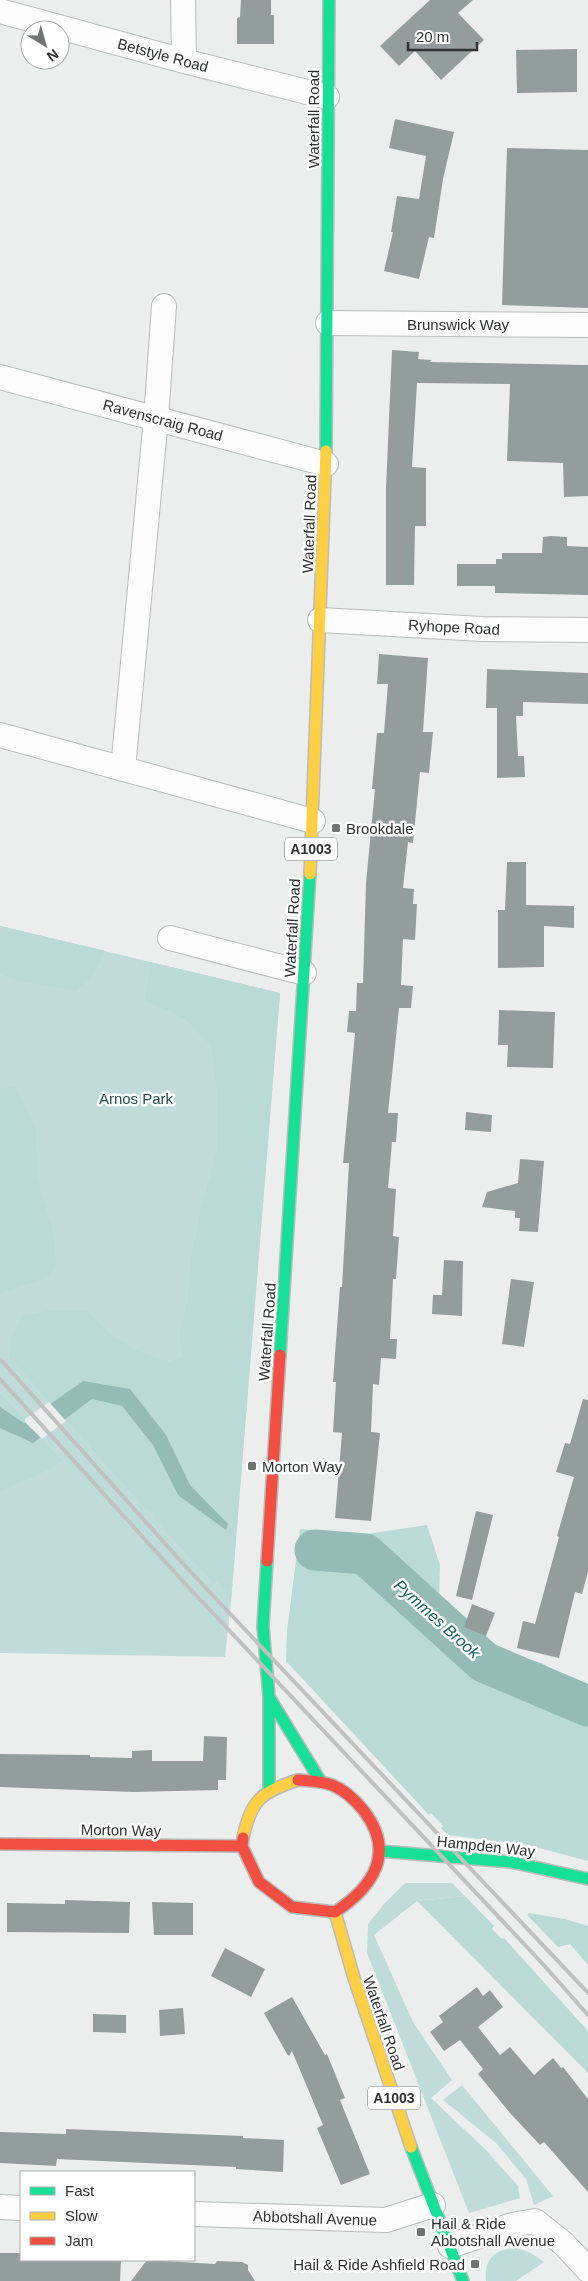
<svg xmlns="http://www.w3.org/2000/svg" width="588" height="2281" font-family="Helvetica,sans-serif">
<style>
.green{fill:#bfdcd9}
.forest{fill:#badad5}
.water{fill:#94bbb6}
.pier{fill:#eceeed}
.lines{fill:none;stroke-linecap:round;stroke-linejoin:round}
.river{stroke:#94bbb6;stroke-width:41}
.building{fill:#939e9c}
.street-casing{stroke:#babcbc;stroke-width:26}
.fast-casing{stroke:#babcbc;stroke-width:14}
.slow-casing{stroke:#babcbc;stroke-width:14}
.jam-casing{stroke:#babcbc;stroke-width:14}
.street{stroke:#fcfcfc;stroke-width:24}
.fast{stroke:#16e098;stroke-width:11}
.slow{stroke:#ffcf43;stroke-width:11}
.jam{stroke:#f24e42;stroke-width:11}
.rail{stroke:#c1c1c1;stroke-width:4}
.poi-dot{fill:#727373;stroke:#fff;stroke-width:2}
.labels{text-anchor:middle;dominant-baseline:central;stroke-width:5;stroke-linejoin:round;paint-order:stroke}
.shield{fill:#fff;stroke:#6e6f6f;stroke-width:1}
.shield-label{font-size:14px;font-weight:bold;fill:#303131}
.street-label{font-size:15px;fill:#303131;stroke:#fff}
.poi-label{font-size:15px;fill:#303131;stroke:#fff;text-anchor:start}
.park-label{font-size:15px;fill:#1f4f4a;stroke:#fff}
.water-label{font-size:16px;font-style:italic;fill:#16615a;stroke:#fff}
</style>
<rect width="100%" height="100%" fill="#eceeed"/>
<path class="green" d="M 0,926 L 280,993 L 231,1601 L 225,1657 L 0,1653 Z
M 405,1883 L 452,1883 L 465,1896 L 417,1901 L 374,1935 L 413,2022 L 452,2080 L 431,2098 L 486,2150 L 518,2186 L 520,2198 L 469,2213 L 367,1953 L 368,1924 L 383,1905 Z
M 462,2085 L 553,2196 L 534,2205 L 526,2179 L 496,2143 L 443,2100 Z
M 517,2248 L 531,2253 L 544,2262 L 516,2281 L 486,2281 C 484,2258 495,2249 517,2248 Z"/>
<path class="forest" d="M 0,926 L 106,951 L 91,978 L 75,991 L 20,981 L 0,974 Z
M 150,962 L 280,993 L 231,1601 L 224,1593 L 226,1591 L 217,1581 L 214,1584 L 153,1517 L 155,1515 L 149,1509 L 147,1510 L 34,1385 L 35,1384 L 9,1358 L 12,1335 L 24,1316 L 51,1310 L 87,1311 L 112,1335 L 138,1351 L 169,1362 L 182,1357 L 180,1334 L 188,1299 L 191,1259 L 201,1208 L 218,1148 L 218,1096 L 211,1046 L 185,1019 L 145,1000 Z
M 15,1086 L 36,1130 L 37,1178 L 52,1227 L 57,1267 L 44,1279 L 0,1293 L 0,1089 Z
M 0,1393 L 62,1461 L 42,1473 L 0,1491 Z
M 427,1525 L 440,1565 L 438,1636 L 542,1663 L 588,1691 L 588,1861 L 528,1845 L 448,1835 L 441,1828 L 443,1826 L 431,1813 L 429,1815 L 286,1661 L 287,1631 L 300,1529 L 367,1534 Z
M 465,1896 L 494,1926 L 492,1929 L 502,1939 L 504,1938 L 588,2031 L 588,2073 L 417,1901 Z
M 529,1913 L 565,1919 L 588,1926 L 588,1965 L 570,1944 L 558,1947 L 527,1915 Z"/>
<path class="water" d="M 83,1381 L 130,1389 L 166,1435 L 190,1485 L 228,1524 L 226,1530 L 178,1495 L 153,1445 L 122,1406 L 92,1399 L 33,1443 L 0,1428 L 0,1407 L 24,1423 Z"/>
<path class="pier" d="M 49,1402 L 66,1421 L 42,1439 L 25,1422 L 25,1419 Z"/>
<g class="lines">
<path class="river" d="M 315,1550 L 365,1554 L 484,1662 L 588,1706"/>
</g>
<path class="building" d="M 241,0 L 271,0 L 271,15 L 274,15 L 274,44 L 237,44 L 237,18 L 240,17 Z
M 430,0 L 473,0 L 458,13 L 484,40 L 441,80 L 415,51 L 399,66 L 380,46 Z
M 577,49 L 577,92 L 517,93 L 516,50 Z
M 395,119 L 454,132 L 443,179 L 434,238 L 429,237 L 419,279 L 384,271 L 393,232 L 391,232 L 397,196 L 419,199 L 426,156 L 389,148 Z
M 507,148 L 588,150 L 588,308 L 502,305 Z
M 392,350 L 419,352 L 418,359 L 431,360 L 430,362 L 588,365 L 588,496 L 564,497 L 563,463 L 507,461 L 510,384 L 417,383 L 412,467 L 426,468 L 426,526 L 415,526 L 414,585 L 386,585 L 386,488 Z
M 551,536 L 567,537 L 567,546 L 588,547 L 588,595 L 495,593 L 495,586 L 457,586 L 457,564 L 496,564 L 496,559 L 502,559 L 502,553 L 542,553 L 543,537 Z
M 379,654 L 428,658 L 423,732 L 433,732 L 429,773 L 420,772 L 413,843 L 408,842 L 403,888 L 414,889 L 413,904 L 417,904 L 415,940 L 403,939 L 401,985 L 413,986 L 411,1008 L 399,1008 L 388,1113 L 398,1113 L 396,1142 L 392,1142 L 388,1188 L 396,1189 L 393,1236 L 399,1237 L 396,1279 L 393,1279 L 390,1339 L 397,1339 L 396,1359 L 381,1358 L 379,1385 L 373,1384 L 371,1432 L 380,1433 L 371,1521 L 335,1518 L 342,1433 L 333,1432 L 336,1382 L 333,1382 L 340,1287 L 342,1287 L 349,1163 L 343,1163 L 355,1033 L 347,1032 L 349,1011 L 356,1011 L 357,983 L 363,983 L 366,883 L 375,789 L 372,789 L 377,733 L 384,733 L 388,684 L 377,684 Z
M 487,669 L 588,673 L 588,704 L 523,702 L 523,716 L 516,716 L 518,756 L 524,756 L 525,777 L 497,778 L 497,708 L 486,708 Z
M 507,862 L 526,862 L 526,905 L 574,906 L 574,928 L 544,926 L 544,967 L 498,968 L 498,910 L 505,910 Z
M 499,1010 L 555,1012 L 553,1068 L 507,1067 L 508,1045 L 498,1045 Z
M 466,1112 L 492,1115 L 491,1132 L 465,1130 Z
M 520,1159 L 544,1161 L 538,1232 L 519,1231 L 520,1218 L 515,1218 L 515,1211 L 482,1207 L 487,1192 L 518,1183 Z
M 444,1260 L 463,1261 L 462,1316 L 432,1314 L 433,1295 L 442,1295 Z
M 511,1279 L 534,1282 L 524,1347 L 502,1344 Z
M 583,1399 L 588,1400 L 588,1572 L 582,1594 L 575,1592 L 559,1658 L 517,1648 L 523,1621 L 535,1624 L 559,1537 L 557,1536 L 574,1477 L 556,1472 L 565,1443 L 570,1444 Z
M 476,1511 L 493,1515 L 472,1600 L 456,1596 Z
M 472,1604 L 495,1613 L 486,1636 L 464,1627 Z
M 204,1736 L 227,1737 L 226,1780 L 218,1780 L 218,1790 L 133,1792 L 0,1787 L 0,1754 L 90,1755 L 90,1757 L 132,1758 L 132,1751 L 152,1750 L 152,1761 L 203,1761 Z
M 65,1900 L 130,1902 L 129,1933 L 7,1932 L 7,1903 L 65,1904 Z
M 152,1902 L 193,1903 L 193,1935 L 154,1935 Z
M 225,1948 L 265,1969 L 251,1997 L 211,1976 Z
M 477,1987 L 483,1996 L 490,1990 L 503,2007 L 478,2027 L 500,2055 L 510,2047 L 534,2075 L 553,2058 L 561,2068 L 563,2067 L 588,2099 L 588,2192 L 544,2142 L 540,2145 L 510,2113 L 478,2074 L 483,2069 L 460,2040 L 444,2051 L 430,2032 L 443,2022 L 439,2016 Z
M 292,1997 L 325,2055 L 327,2054 L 345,2098 L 340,2100 L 370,2174 L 341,2185 L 317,2128 L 323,2125 L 292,2051 L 289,2056 L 287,2054 L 264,2013 Z
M 183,2008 L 185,2034 L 160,2036 L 159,2010 Z
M 93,2014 L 126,2015 L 126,2033 L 93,2032 Z
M 66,2129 L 243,2136 L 243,2138 L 284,2140 L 283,2172 L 236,2169 L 236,2167 L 57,2159 L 56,2166 L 0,2163 L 0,2132 L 66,2134 Z
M 0,2253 L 21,2253 L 21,2260 L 121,2260 L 120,2281 L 0,2281 Z
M 147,2260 L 215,2264 L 217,2261 L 242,2262 L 248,2265 L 248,2270 L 255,2281 L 131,2281 Z"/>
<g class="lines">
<defs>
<path id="street" d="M 183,0 L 184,61
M 0,11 L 184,61 L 327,97
M 328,323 L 588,325
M 0,377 L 326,464
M 320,620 L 482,629 L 588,630
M 0,735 L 313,821
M 123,769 L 156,418 L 164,306
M 170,938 L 304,973
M 0,2207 L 21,2208
M 194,2214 L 386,2220 L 433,2205
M 450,2246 L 512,2225 L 535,2221 L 564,2244 L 588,2270"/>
<path id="fast" d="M 326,451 L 329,0
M 280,1355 L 310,874
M 267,1561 L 263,1626 L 269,1697 L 269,1790
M 269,1697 L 321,1782
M 380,1851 L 511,1862 L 588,1879
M 411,2147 L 463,2281"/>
<path id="slow" d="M 310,874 L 326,451
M 243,1838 C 251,1799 262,1792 298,1780
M 335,1912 L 354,1978 L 411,2147"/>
<path id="jam" d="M 267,1561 L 280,1355
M 243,1838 L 242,1846 L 259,1882 L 292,1907 L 335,1912 C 373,1887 396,1853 364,1811 C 356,1801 345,1790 332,1785 C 321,1781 309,1781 298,1780
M 0,1844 L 242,1846"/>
</defs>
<use href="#street" class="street-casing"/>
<use href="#fast" class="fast-casing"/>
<use href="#slow" class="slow-casing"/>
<use href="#jam" class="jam-casing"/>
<use href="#street" class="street"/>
<use href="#fast" class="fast"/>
<use href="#slow" class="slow"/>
<use href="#jam" class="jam"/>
<path class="rail" d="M 0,1359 L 186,1567 L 588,1993
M 0,1379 L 178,1576 L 541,1962 L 588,2015"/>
</g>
<g class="poi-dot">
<rect x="331" y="823" width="10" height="10" rx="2.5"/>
<rect x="247" y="1461" width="10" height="10" rx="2.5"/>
<rect x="416" y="2227" width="10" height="10" rx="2.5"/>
<rect x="470" y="2259" width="10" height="10" rx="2.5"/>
</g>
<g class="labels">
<g class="shield">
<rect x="285" y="837.5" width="52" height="23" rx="4"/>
<rect x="368" y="2086.5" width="52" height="23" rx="4"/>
</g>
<g class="shield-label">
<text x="311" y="849">A1003</text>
<text x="394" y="2098">A1003</text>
</g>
<g class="street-label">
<text transform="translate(163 55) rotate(15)">Betstyle Road</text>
<text transform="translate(313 119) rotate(-90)">Waterfall Road</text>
<text x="458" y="324">Brunswick Way</text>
<text transform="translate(163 420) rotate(15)">Ravenscraig Road</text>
<text transform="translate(309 524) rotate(-88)">Waterfall Road</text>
<text transform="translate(454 627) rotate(3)">Ryhope Road</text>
<text transform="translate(292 928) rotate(-87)">Waterfall Road</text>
<text transform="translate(267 1332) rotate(-86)">Waterfall Road</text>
<text transform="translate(121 1830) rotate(1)">Morton Way</text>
<text transform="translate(486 1846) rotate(6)">Hampden Way</text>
<text transform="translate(384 2023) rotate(71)">Waterfall Road</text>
<text transform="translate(315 2218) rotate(2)">Abbotshall Avenue</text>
</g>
<g class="poi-label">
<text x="346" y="828">Brookdale</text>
<text x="262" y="1466">Morton Way</text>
<text x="431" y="2223">Hail &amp; Ride<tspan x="431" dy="17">Abbotshall Avenue</tspan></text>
<text x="465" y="2264" text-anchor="end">Hail &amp; Ride Ashfield Road</text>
</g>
<g class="park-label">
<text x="136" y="1098">Arnos Park</text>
</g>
<g class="water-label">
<text transform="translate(437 1619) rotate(42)">Pymmes Brook</text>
</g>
</g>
<rect x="20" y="2171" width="175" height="90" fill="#ffffff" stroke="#acadad"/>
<rect x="30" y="2187" width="25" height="8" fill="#16e098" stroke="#acadad"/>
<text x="65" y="2196" font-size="15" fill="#303131">Fast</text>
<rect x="30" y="2212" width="25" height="8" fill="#ffcf43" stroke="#acadad"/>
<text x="65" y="2221" font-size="15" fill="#303131">Slow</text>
<rect x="30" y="2237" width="25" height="8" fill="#f24e42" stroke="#acadad"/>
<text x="65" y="2246" font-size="15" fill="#303131">Jam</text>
<g transform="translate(45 45) rotate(143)"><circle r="24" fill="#ffffff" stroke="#acadad"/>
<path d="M0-4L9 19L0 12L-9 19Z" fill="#727373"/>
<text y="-8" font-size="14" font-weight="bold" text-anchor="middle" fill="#303131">N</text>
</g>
<path d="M408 42v8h69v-8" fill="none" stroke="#303131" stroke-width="2.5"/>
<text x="416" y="42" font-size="15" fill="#303131" stroke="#ffffff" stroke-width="4" paint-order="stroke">20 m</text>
</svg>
